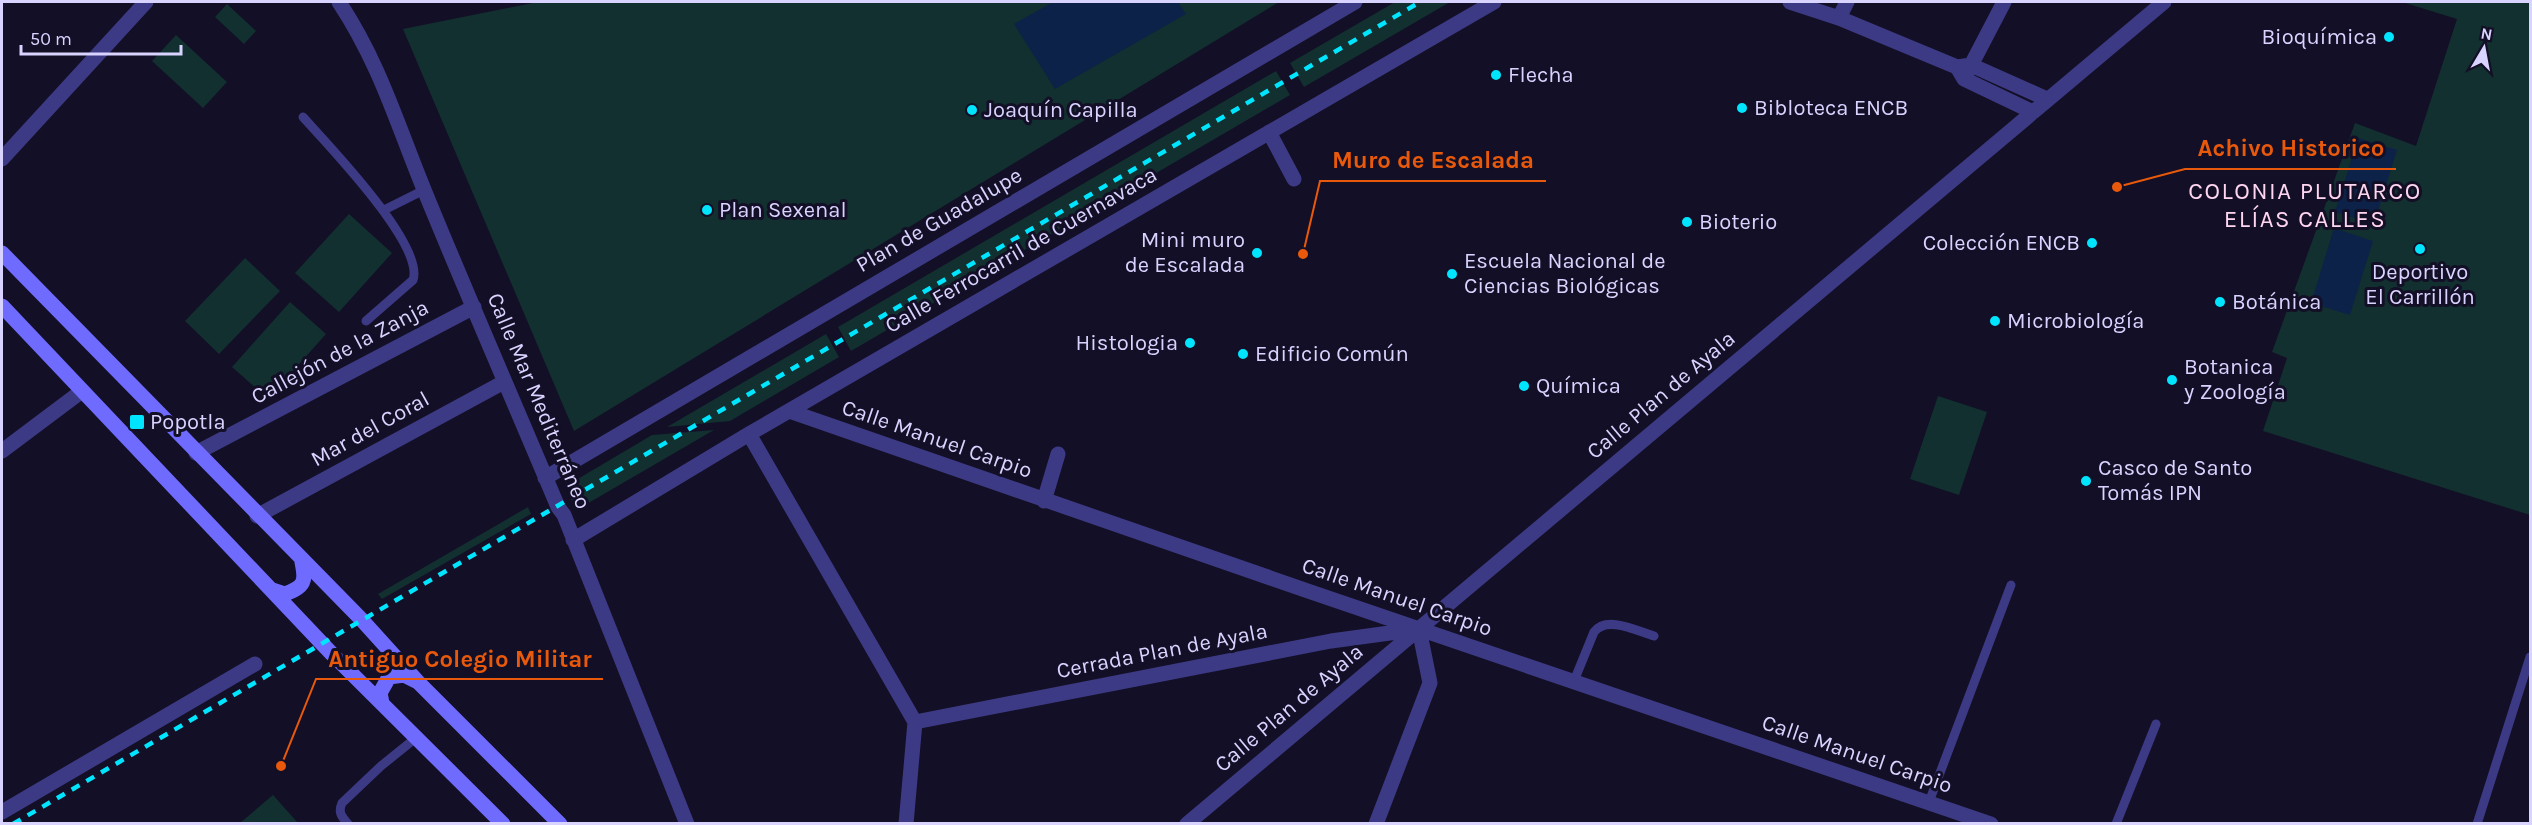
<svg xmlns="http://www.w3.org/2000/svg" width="2532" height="825" font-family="Karla,sans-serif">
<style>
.green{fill:#12302f}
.water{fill:#0c2248}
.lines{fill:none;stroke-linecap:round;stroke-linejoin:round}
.lane{stroke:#3d3a85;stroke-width:9}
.street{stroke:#3d3a85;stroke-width:15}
.secondary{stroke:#6f6bff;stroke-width:15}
.rail{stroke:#00e5ff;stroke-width:4.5;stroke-dasharray:9 8;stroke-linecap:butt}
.poi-dot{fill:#00e5ff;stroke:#130f26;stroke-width:2}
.labels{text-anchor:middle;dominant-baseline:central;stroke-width:6;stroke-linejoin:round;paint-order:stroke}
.poi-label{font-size:22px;fill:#d9d4ff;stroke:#130f26;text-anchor:start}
.street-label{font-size:22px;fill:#d9d4ff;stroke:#130f26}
.neighbourhood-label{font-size:24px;letter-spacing:1.5px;fill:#ffd6f0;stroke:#130f26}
.leader{fill:none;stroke:#e8590c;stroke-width:2}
.callout-dot{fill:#e8590c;stroke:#130f26;stroke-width:2}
.callout-label{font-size:24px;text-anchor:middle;font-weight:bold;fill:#e8590c;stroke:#130f26;stroke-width:6;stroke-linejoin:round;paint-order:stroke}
</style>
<rect width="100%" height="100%" fill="#130f26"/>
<path class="green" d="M 538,2 L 1279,2 L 574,431 L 403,29 Z
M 1395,2 L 1450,2 L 1304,87 L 1290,63 Z
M 2402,2 L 2530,2 L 2530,515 L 2263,431 L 2287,358 L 2272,352 L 2355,123 L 2416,146 L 2457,19 Z
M 227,4 L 256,31 L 244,44 L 215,17 Z
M 176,35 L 227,82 L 203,108 L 152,61 Z
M 1276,71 L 1290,95 L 851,351 L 838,327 Z
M 349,214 L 392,253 L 339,312 L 295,273 Z
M 245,258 L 280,291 L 219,354 L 185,321 Z
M 290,302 L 326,334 L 268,399 L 232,367 Z
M 826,334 L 839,357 L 730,421 L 667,427 Z
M 1938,396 L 1987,412 L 1959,495 L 1910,479 Z
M 714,430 L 585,505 L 576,480 L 652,435 Z
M 528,507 L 531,514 L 382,599 L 378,594 Z
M 273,795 L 298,823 L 240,823 Z"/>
<path class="water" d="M 1053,2 L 1178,2 L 1186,14 L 1055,89 L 1014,24 Z
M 2358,138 L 2397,150 L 2374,224 L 2335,212 Z
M 2334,228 L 2373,241 L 2350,315 L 2311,303 Z"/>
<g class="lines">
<path class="lane" d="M 303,117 C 327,144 425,245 413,280 L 366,321
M 384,210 L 424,190
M 1574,681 L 1594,632 C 1607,615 1637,631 1654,636
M 1929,802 L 2011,585
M 348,824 C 341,816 338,812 342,803 L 381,766 L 417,737
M 2116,824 L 2156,724
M 2477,824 L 2530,657"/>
<path class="street" d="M 339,2 C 380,64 397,124 425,192 C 468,297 514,402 558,507 L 564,515 L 687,824
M 1790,2 L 1839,18 L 1957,67 L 1971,65 L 2047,99
M 1839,18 L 1847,2
M 1957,67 L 1964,79 L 2033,112
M 1967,73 L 2004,2
M 1269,132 L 1294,179
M 2,159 L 146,2
M 789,411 L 1305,590 L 1991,824
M 749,434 L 915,722 L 906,824
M 2,451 L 82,391
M 196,453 L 474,307
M 545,478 L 1355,2
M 1044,501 L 1058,454
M 257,516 L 504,382
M 573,540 L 749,434 L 1494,2
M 915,722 L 1331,641 L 1419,629 L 1430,683 L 1376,824
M 2,812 L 255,664
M 1187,824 L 2164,2"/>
<path class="secondary" d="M 2,253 L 361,619 L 418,682 L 560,824
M 2,306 L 332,654 L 503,824
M 273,590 L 285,594 C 305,586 306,582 302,562
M 382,703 L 380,693 L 389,677 L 404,675 L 416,681"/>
<path class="rail" d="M 13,824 L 1420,2"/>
</g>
<g class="poi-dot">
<circle cx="2389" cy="37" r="6"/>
<circle cx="1496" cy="75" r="6"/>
<circle cx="1742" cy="108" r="6"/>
<circle cx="972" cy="110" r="6"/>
<circle cx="707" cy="210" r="6"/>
<circle cx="1687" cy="222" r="6"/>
<circle cx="2092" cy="243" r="6"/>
<circle cx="2420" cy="249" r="6"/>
<circle cx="1257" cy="253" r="6"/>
<circle cx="1452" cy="274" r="6"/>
<circle cx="2220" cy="302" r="6"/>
<circle cx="1995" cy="321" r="6"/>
<circle cx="1190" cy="343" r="6"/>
<circle cx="1243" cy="354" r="6"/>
<circle cx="2172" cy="380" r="6"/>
<circle cx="1524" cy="386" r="6"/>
<rect x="129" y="414" width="16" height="16" rx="3"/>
<circle cx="2086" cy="481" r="6"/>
</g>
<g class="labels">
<g class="poi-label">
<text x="2377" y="37" text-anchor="end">Bioquímica</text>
<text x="1508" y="75">Flecha</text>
<text x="1754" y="108">Bibloteca ENCB</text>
<text x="984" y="110">Joaquín Capilla</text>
<text x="719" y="210">Plan Sexenal</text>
<text x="1699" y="222">Bioterio</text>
<text x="1245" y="240" text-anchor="end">Mini muro<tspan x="1245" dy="25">de Escalada</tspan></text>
<text x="2080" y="243" text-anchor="end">Colección ENCB</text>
<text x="1464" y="261">Escuela Nacional de<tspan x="1464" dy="25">Ciencias Biológicas</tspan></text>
<text x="2420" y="272" text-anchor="middle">Deportivo<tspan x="2420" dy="25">El Carrillón</tspan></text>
<text x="2232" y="302">Botánica</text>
<text x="2007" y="321">Microbiología</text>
<text x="1178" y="343" text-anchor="end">Histologia</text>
<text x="1255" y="354">Edificio Común</text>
<text x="2184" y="367">Botanica<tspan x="2184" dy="25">y Zoología</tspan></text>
<text x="1536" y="386">Química</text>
<text x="150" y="422">Popotla</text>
<text x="2098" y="468">Casco de Santo<tspan x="2098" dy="25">Tomás IPN</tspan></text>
</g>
<g class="street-label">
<text transform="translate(939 220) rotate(-30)">Plan de Guadalupe</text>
<text transform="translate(1021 250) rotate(-30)">Calle Ferrocarril de Cuernavaca</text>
<text transform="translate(340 352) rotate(-28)">Callejón de la Zanja</text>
<text transform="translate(1661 395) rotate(-40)">Calle Plan de Ayala</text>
<text transform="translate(539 401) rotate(67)">Calle Mar Mediterráneo</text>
<text transform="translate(370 429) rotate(-29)">Mar del Coral</text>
<text transform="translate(937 439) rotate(19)">Calle Manuel Carpio</text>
<text transform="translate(1397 597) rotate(19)">Calle Manuel Carpio</text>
<text transform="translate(1162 651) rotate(-11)">Cerrada Plan de Ayala</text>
<text transform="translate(1289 708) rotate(-40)">Calle Plan de Ayala</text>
<text transform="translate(1857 754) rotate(19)">Calle Manuel Carpio</text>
</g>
<g class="neighbourhood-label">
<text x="2305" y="191">COLONIA PLUTARCO<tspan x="2305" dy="28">ELÍAS CALLES</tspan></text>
</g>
</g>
<path class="leader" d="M2117 187L2185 169H2396M1303 254L1320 181H1546M281 766L316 679H603"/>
<g class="callout-dot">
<circle cx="2117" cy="187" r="6"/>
<circle cx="1303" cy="254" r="6"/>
<circle cx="281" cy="766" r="6"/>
</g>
<g class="callout-label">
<text x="2291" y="156">Achivo Historico</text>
<text x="1433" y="168">Muro de Escalada</text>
<text x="460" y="667">Antiguo Colegio Militar</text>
</g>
<rect width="2532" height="825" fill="none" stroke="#d9d4ff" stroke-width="6"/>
<g transform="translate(2484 48) rotate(10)" stroke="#130f26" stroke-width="4.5" paint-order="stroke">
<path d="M0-4.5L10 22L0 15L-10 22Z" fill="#d9d4ff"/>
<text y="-9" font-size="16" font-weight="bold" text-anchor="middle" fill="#d9d4ff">N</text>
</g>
<path d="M21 45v9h160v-9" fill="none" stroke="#d9d4ff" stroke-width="3"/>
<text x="30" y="45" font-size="18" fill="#d9d4ff" stroke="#130f26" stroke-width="4.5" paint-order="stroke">50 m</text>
</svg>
